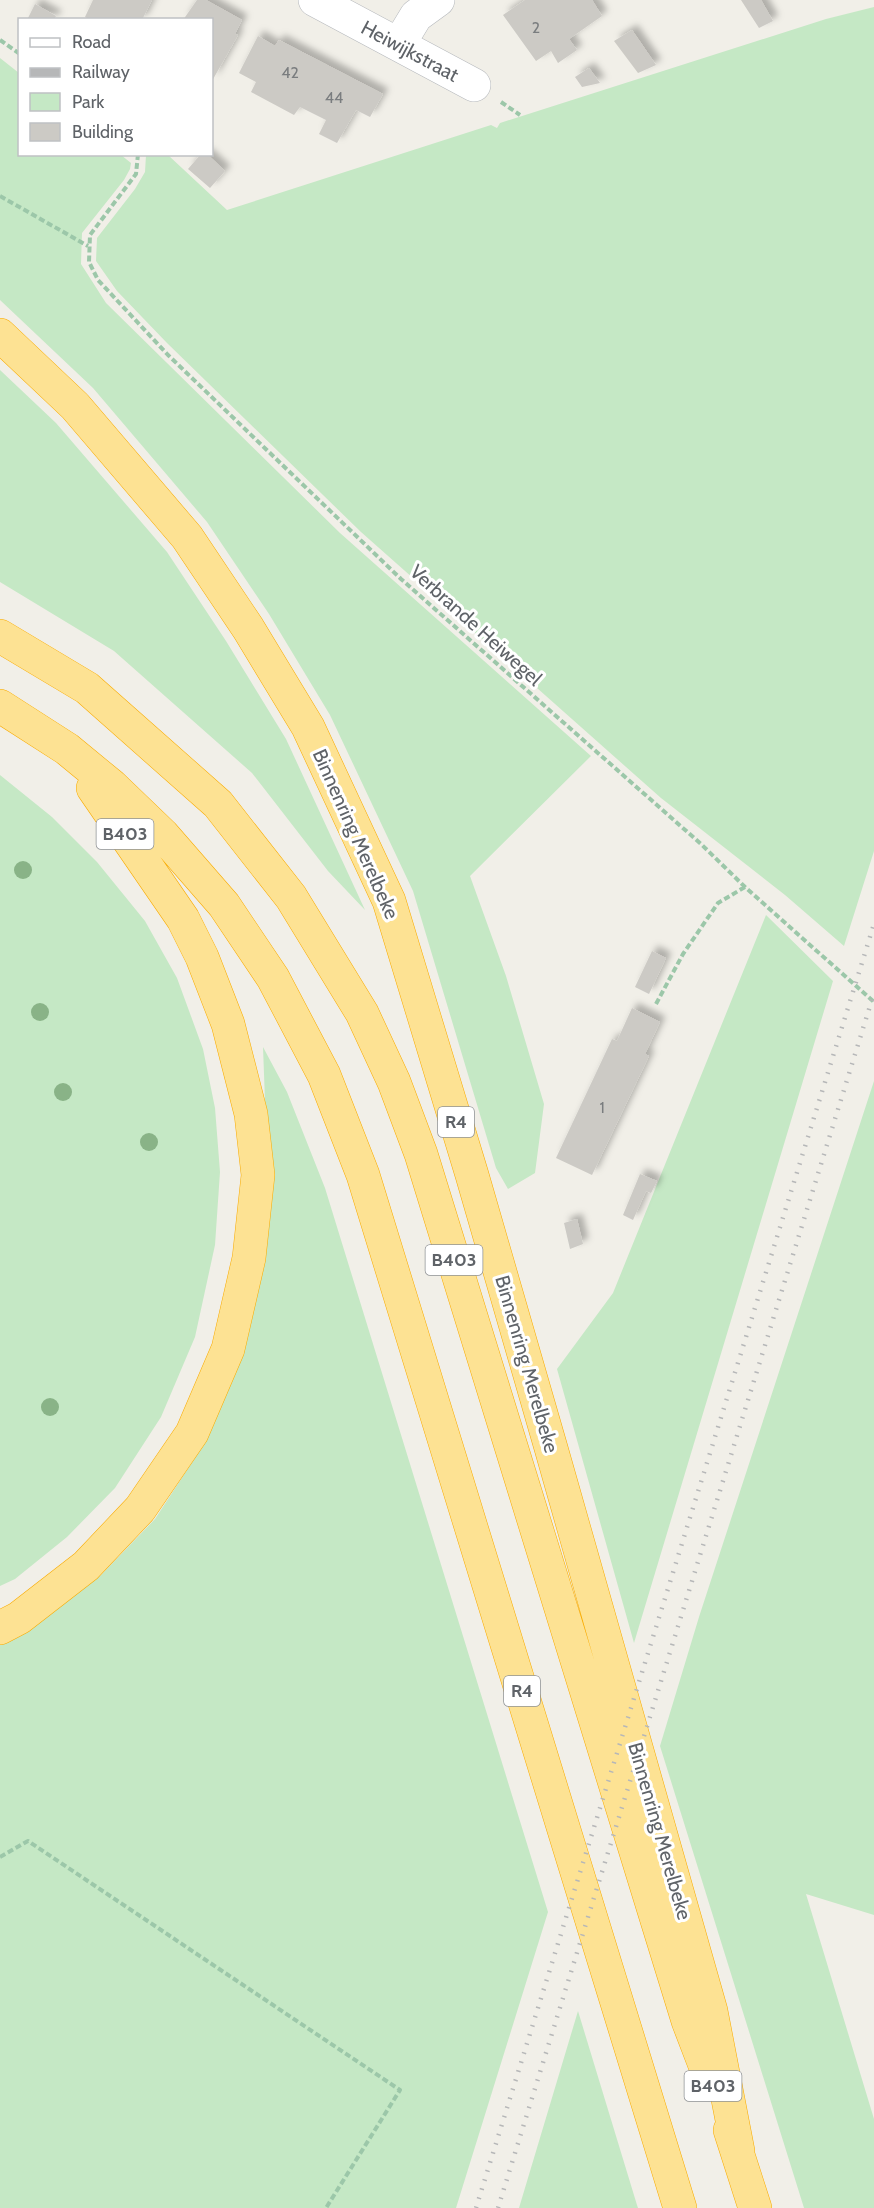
<svg xmlns="http://www.w3.org/2000/svg" width="874" height="2208" font-family="Cabin,sans-serif">
<style>
.green{fill:#c5e8c5}
.building{fill:#cccac5;filter:url(#shadow)}
.lines{fill:none;stroke-linecap:round;stroke-linejoin:round}
.minor-casing{stroke:#b5b8bc;stroke-width:34}
.highway-casing{stroke:#f9ab00;stroke-width:34}
.path{stroke:#9cc7a9;stroke-width:4;stroke-dasharray:6 3;stroke-linecap:butt}
.minor{stroke:#fff;stroke-width:33}
.highway{stroke:#fde293;stroke-width:33}
.rail{stroke:#b6b7b8;stroke-width:4.5;stroke-dasharray:1.5 8;stroke-linecap:butt}
.tree{fill:#89b387}
.labels{text-anchor:middle;dominant-baseline:central;stroke-width:6;stroke-linejoin:round;paint-order:stroke}
.number-label{font-size:16px;fill:#7a7d7f}
.shield{fill:#fff;stroke:#8f9295;stroke-width:1.5}
.shield-label{font-size:18px;font-weight:bold;fill:#5f6368}
.street-label{font-size:20px;fill:#5f6368;stroke:#fff}
</style>
<defs>
<filter id="shadow"><feDropShadow dx="5.5" dy="-5.5" stdDeviation="3" flood-color="#0004"/></filter>
</defs>
<rect width="100%" height="100%" fill="#f1efe8"/>
<path class="green" d="M 874,7 L 874,851 L 844,946 L 785,895 L 661,798 L 361,532 L 167,343 L 117,291 L 96,261 L 97,238 L 135,189 L 145,172 L 146,155 L 168,155 L 227,210 L 491,125 L 497,128 L 500,123 L 826,19 Z
M 0,58 L 19,73 L 20,154 L 121,155 L 131,163 L 130,169 L 124,180 L 82,233 L 81,264 L 106,303 L 340,533 L 591,756 L 470,876 L 506,976 L 544,1104 L 535,1173 L 508,1189 L 496,1168 L 413,891 L 330,715 L 269,614 L 207,522 L 93,388 L 0,300 Z
M 0,370 L 56,423 L 167,552 L 226,641 L 286,739 L 365,910 L 328,871 L 252,773 L 114,651 L 0,582 Z
M 0,775 L 52,817 L 97,862 L 145,921 L 177,978 L 203,1049 L 215,1108 L 220,1172 L 215,1245 L 195,1337 L 161,1417 L 115,1488 L 67,1537 L 15,1579 L 0,1586 Z
M 766,915 L 833,981 L 634,1643 L 557,1369 L 613,1293 Z
M 263,1047 L 287,1092 L 325,1188 L 548,1912 L 456,2208 L 0,2208 L 0,1643 L 42,1621 L 101,1575 L 155,1519 L 206,1441 L 271,1172 L 265,1101 Z
M 874,1081 L 874,1915 L 806,1894 L 874,2119 L 874,2208 L 804,2208 L 660,1746 L 699,1617 Z
M 578,2011 L 637,2205 L 638,2208 L 519,2208 Z"/>
<path class="building" d="M 93,0 L 152,0 L 142,20 L 91,20 L 85,17 Z
M 197,0 L 206,0 L 242,20 L 235,34 L 238,35 L 212,81 L 212,20 L 183,20 Z
M 525,0 L 592,0 L 602,16 L 569,39 L 577,50 L 558,63 L 551,51 L 536,61 L 503,15 Z
M 741,0 L 761,0 L 773,21 L 759,28 Z
M 35,4 L 56,16 L 54,20 L 27,20 Z
M 632,30 L 656,65 L 638,73 L 614,41 Z
M 258,36 L 275,46 L 279,40 L 383,94 L 370,117 L 356,110 L 337,143 L 319,134 L 326,120 L 300,107 L 294,115 L 251,92 L 256,82 L 239,73 Z
M 589,68 L 600,83 L 582,87 L 575,77 Z
M 201,154 L 207,154 L 225,171 L 210,188 L 188,169 Z
M 652,951 L 666,958 L 649,994 L 635,987 Z
M 632,1008 L 660,1022 L 645,1054 L 649,1056 L 592,1175 L 556,1158 L 612,1039 L 617,1041 Z
M 640,1174 L 657,1181 L 651,1193 L 646,1191 L 633,1220 L 623,1215 Z
M 577,1219 L 583,1244 L 570,1249 L 564,1223 Z"/>
<g class="lines">
<defs>
<path id="minor" d="M 315,0 L 474,85
M 399,44 L 416,16 L 438,0"/>
<path id="highway" d="M 0,335 L 75,406 L 187,537 L 248,628 L 308,727 L 389,901 L 472,1175 L 551,1448 L 711,2011 L 738,2151
M 0,636 L 87,688 L 218,804 L 291,897 L 362,1013 L 394,1082 L 421,1154 L 688,2021 L 706,2068
M 0,706 L 67,749 L 112,786 L 163,835 L 224,905 L 273,978 L 324,1075 L 363,1175 L 680,2208
M 0,1628 L 19,1618 L 86,1566 L 140,1509 L 192,1433 L 228,1349 L 249,1258 L 258,1175 L 251,1114 L 228,1024 L 202,957 L 183,919 L 93,788
M 730,2130 L 755,2208"/>
</defs>
<use href="#minor" class="minor-casing"/>
<use href="#highway" class="highway-casing"/>
<path class="path" d="M 0,40 L 20,54
M 501,102 L 520,115
M 138,154 L 136,174 L 90,235 L 89,262 L 98,280 L 168,355 L 401,579 L 701,844 L 745,887 L 874,1002
M 0,196 L 88,246
M 656,1004 L 683,954 L 718,903 L 745,887
M 0,1857 L 28,1841 L 400,2090 L 326,2208"/>
<use href="#minor" class="minor"/>
<use href="#highway" class="highway"/>
<path class="rail" d="M 476,2208 L 874,924
M 498,2208 L 874,993"/>
</g>
<g class="tree">
<circle cx="23" cy="870" r="9"/>
<circle cx="40" cy="1012" r="9"/>
<circle cx="63" cy="1092" r="9"/>
<circle cx="149" cy="1142" r="9"/>
<circle cx="50" cy="1407" r="9"/>
</g>
<g class="labels">
<g class="number-label">
<text x="536" y="27">2</text>
<text x="290" y="72">42</text>
<text x="334" y="97">44</text>
<text x="602" y="1107">1</text>
</g>
<g class="shield">
<rect x="96.5" y="819" width="57" height="30" rx="4.5"/>
<rect x="438" y="1107" width="36" height="30" rx="4.5"/>
<rect x="425.5" y="1245" width="57" height="30" rx="4.5"/>
<rect x="504" y="1676" width="36" height="30" rx="4.5"/>
<rect x="684.5" y="2071" width="57" height="30" rx="4.5"/>
</g>
<g class="shield-label">
<text x="125" y="834">B403</text>
<text x="456" y="1122">R4</text>
<text x="454" y="1260">B403</text>
<text x="522" y="1691">R4</text>
<text x="713" y="2086">B403</text>
</g>
<g class="street-label">
<text transform="translate(410 51) rotate(28)">Heiwijkstraat</text>
<text transform="translate(476 625) rotate(42)">Verbrande Heiwegel</text>
<text transform="translate(356 834) rotate(66)">Binnenring Merelbeke</text>
<text transform="translate(527 1364) rotate(74)">Binnenring Merelbeke</text>
<text transform="translate(660 1831) rotate(74)">Binnenring Merelbeke</text>
</g>
</g>
<rect x="18" y="18" width="195" height="138" fill="#ffffff" stroke="#bfc1c3" stroke-width="1.5"/>
<rect x="30" y="38" width="30" height="9" fill="#ffffff" stroke="#bfc1c3" stroke-width="1.5"/>
<text x="72" y="48" font-size="18" fill="#5f6368">Road</text>
<rect x="30" y="68" width="30" height="9" fill="#b6b7b8" stroke="#bfc1c3" stroke-width="1.5"/>
<text x="72" y="78" font-size="18" fill="#5f6368">Railway</text>
<rect x="30" y="93" width="30" height="18" fill="#c5e8c5" stroke="#bfc1c3" stroke-width="1.5"/>
<text x="72" y="108" font-size="18" fill="#5f6368">Park</text>
<rect x="30" y="123" width="30" height="18" fill="#cccac5" stroke="#bfc1c3" stroke-width="1.5"/>
<text x="72" y="138" font-size="18" fill="#5f6368">Building</text>
</svg>
